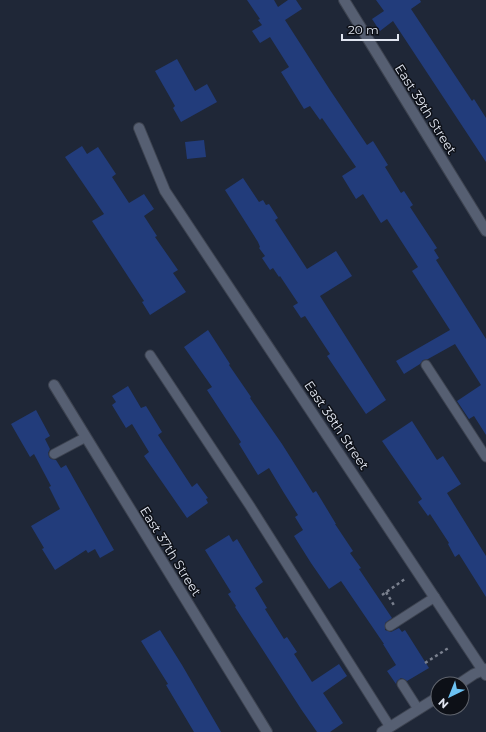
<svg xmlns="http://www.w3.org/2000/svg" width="486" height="732" font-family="Montserrat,sans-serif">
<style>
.building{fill:#223c7b}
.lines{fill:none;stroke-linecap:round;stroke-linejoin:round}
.lane-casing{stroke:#3d4350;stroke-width:11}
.street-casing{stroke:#3d4350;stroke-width:12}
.path{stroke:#7a808e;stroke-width:2.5;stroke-dasharray:3 3;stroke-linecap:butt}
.lane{stroke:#565f72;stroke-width:9}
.street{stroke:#565f72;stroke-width:10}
.labels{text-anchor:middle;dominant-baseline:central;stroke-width:3;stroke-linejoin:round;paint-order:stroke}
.street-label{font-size:13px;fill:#e0e5f0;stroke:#0d1017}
</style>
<rect width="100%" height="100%" fill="#1f2737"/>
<path class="building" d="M 247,0 L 274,0 L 278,7 L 288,0 L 296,0 L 302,9 L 285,20 L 330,90 L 367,145 L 373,141 L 388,165 L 385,167 L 401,193 L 404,191 L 413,205 L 410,207 L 437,248 L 434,250 L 439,258 L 436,260 L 486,339 L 486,435 L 474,416 L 469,419 L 457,401 L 481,385 L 455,344 L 428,359 L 423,360 L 420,364 L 404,374 L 396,361 L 450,330 L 412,271 L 418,267 L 387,219 L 381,223 L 363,194 L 356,199 L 342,176 L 356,167 L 322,118 L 320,120 L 310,106 L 304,109 L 281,72 L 289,67 L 270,37 L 260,43 L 252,31 L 262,25 L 258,20 L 260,19 Z
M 376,0 L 420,0 L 421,2 L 411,9 L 472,101 L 474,99 L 486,118 L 486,162 L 393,21 L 380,31 L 372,19 L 384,11 Z
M 177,59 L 195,91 L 207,84 L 217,102 L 181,122 L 173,108 L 175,106 L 155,71 Z
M 204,140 L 206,157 L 187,159 L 185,142 Z
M 82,146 L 87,154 L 98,147 L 116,174 L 112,177 L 129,203 L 144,194 L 154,209 L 144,216 L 157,236 L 155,237 L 178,270 L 173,273 L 186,292 L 150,315 L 142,302 L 144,301 L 92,221 L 104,214 L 65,157 Z
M 243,178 L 259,202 L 263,200 L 266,205 L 269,204 L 278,218 L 275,220 L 307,269 L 336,251 L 352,276 L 320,296 L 386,400 L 366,414 L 327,356 L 330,354 L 305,316 L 301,318 L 293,306 L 298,303 L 280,276 L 279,277 L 273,268 L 270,270 L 262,258 L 265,256 L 259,248 L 260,247 L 258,242 L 225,190 Z
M 208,330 L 230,364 L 229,365 L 251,397 L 250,398 L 282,444 L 313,493 L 316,491 L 336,524 L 335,524 L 353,551 L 350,553 L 361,568 L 359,569 L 392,618 L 385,623 L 385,630 L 391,632 L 399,628 L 402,632 L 405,630 L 429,668 L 407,681 L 404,679 L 401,678 L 397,681 L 396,684 L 387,671 L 396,665 L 383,644 L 384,644 L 341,581 L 329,589 L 311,563 L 294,536 L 303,530 L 295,517 L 298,515 L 284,493 L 269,468 L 258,475 L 239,444 L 241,442 L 207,390 L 212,387 L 184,347 Z
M 128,386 L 141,408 L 146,406 L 162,432 L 158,435 L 192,487 L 197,483 L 208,498 L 206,499 L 208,503 L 187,518 L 144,456 L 149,452 L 132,424 L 126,428 L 112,405 L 116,402 L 112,396 Z
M 36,410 L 50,436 L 45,439 L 50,449 L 48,453 L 49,457 L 51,459 L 56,460 L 61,468 L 66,465 L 114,550 L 100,558 L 95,549 L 88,553 L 86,550 L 55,570 L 42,549 L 44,548 L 31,526 L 60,509 L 49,487 L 51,486 L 34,454 L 30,457 L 11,424 Z
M 412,421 L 437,460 L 443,456 L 461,484 L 447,493 L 486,556 L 486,597 L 459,554 L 455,557 L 448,544 L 449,543 L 430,514 L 428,516 L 418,502 L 422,499 L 382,441 Z
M 229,535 L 233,542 L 237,539 L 263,582 L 255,588 L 267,608 L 265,609 L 284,639 L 287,637 L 297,652 L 294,654 L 312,682 L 339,664 L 347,676 L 323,693 L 343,723 L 330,732 L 317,732 L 301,709 L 235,607 L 236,606 L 228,594 L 231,592 L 205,550 Z
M 160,630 L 182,665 L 221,732 L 194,732 L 166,685 L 168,684 L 141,641 Z"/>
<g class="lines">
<defs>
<path id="lane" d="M 150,355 L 250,506 L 390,727
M 426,365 L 486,457
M 54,454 L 86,437
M 390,626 L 435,597
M 402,684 L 418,709"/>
<path id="street" d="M 344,0 L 486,231
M 139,128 L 165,191 L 486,675
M 54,385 L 267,732
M 459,684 L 474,674 L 486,669
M 382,732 L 438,697"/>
</defs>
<use href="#lane" class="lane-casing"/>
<use href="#street" class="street-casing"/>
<path class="path" d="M 386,592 L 395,607
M 382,595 L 405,579
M 425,663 L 450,647"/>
<use href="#lane" class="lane"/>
<use href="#street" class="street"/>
</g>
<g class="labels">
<g class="street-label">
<text transform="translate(426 109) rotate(58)">East 39th Street</text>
<text transform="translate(337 425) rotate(56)">East 38th Street</text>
<text transform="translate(171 551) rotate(58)">East 37th Street</text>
</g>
</g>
<g transform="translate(450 696) rotate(223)"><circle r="19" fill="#0d1017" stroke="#61656e"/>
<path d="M0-3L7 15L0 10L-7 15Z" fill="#6cc2f3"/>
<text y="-6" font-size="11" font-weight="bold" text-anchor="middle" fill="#e0e5f0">N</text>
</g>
<path d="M342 34v6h56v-6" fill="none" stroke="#e0e5f0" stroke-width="2"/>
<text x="348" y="34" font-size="12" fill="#e0e5f0" stroke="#0d1017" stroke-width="3" paint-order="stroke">20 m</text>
</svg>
